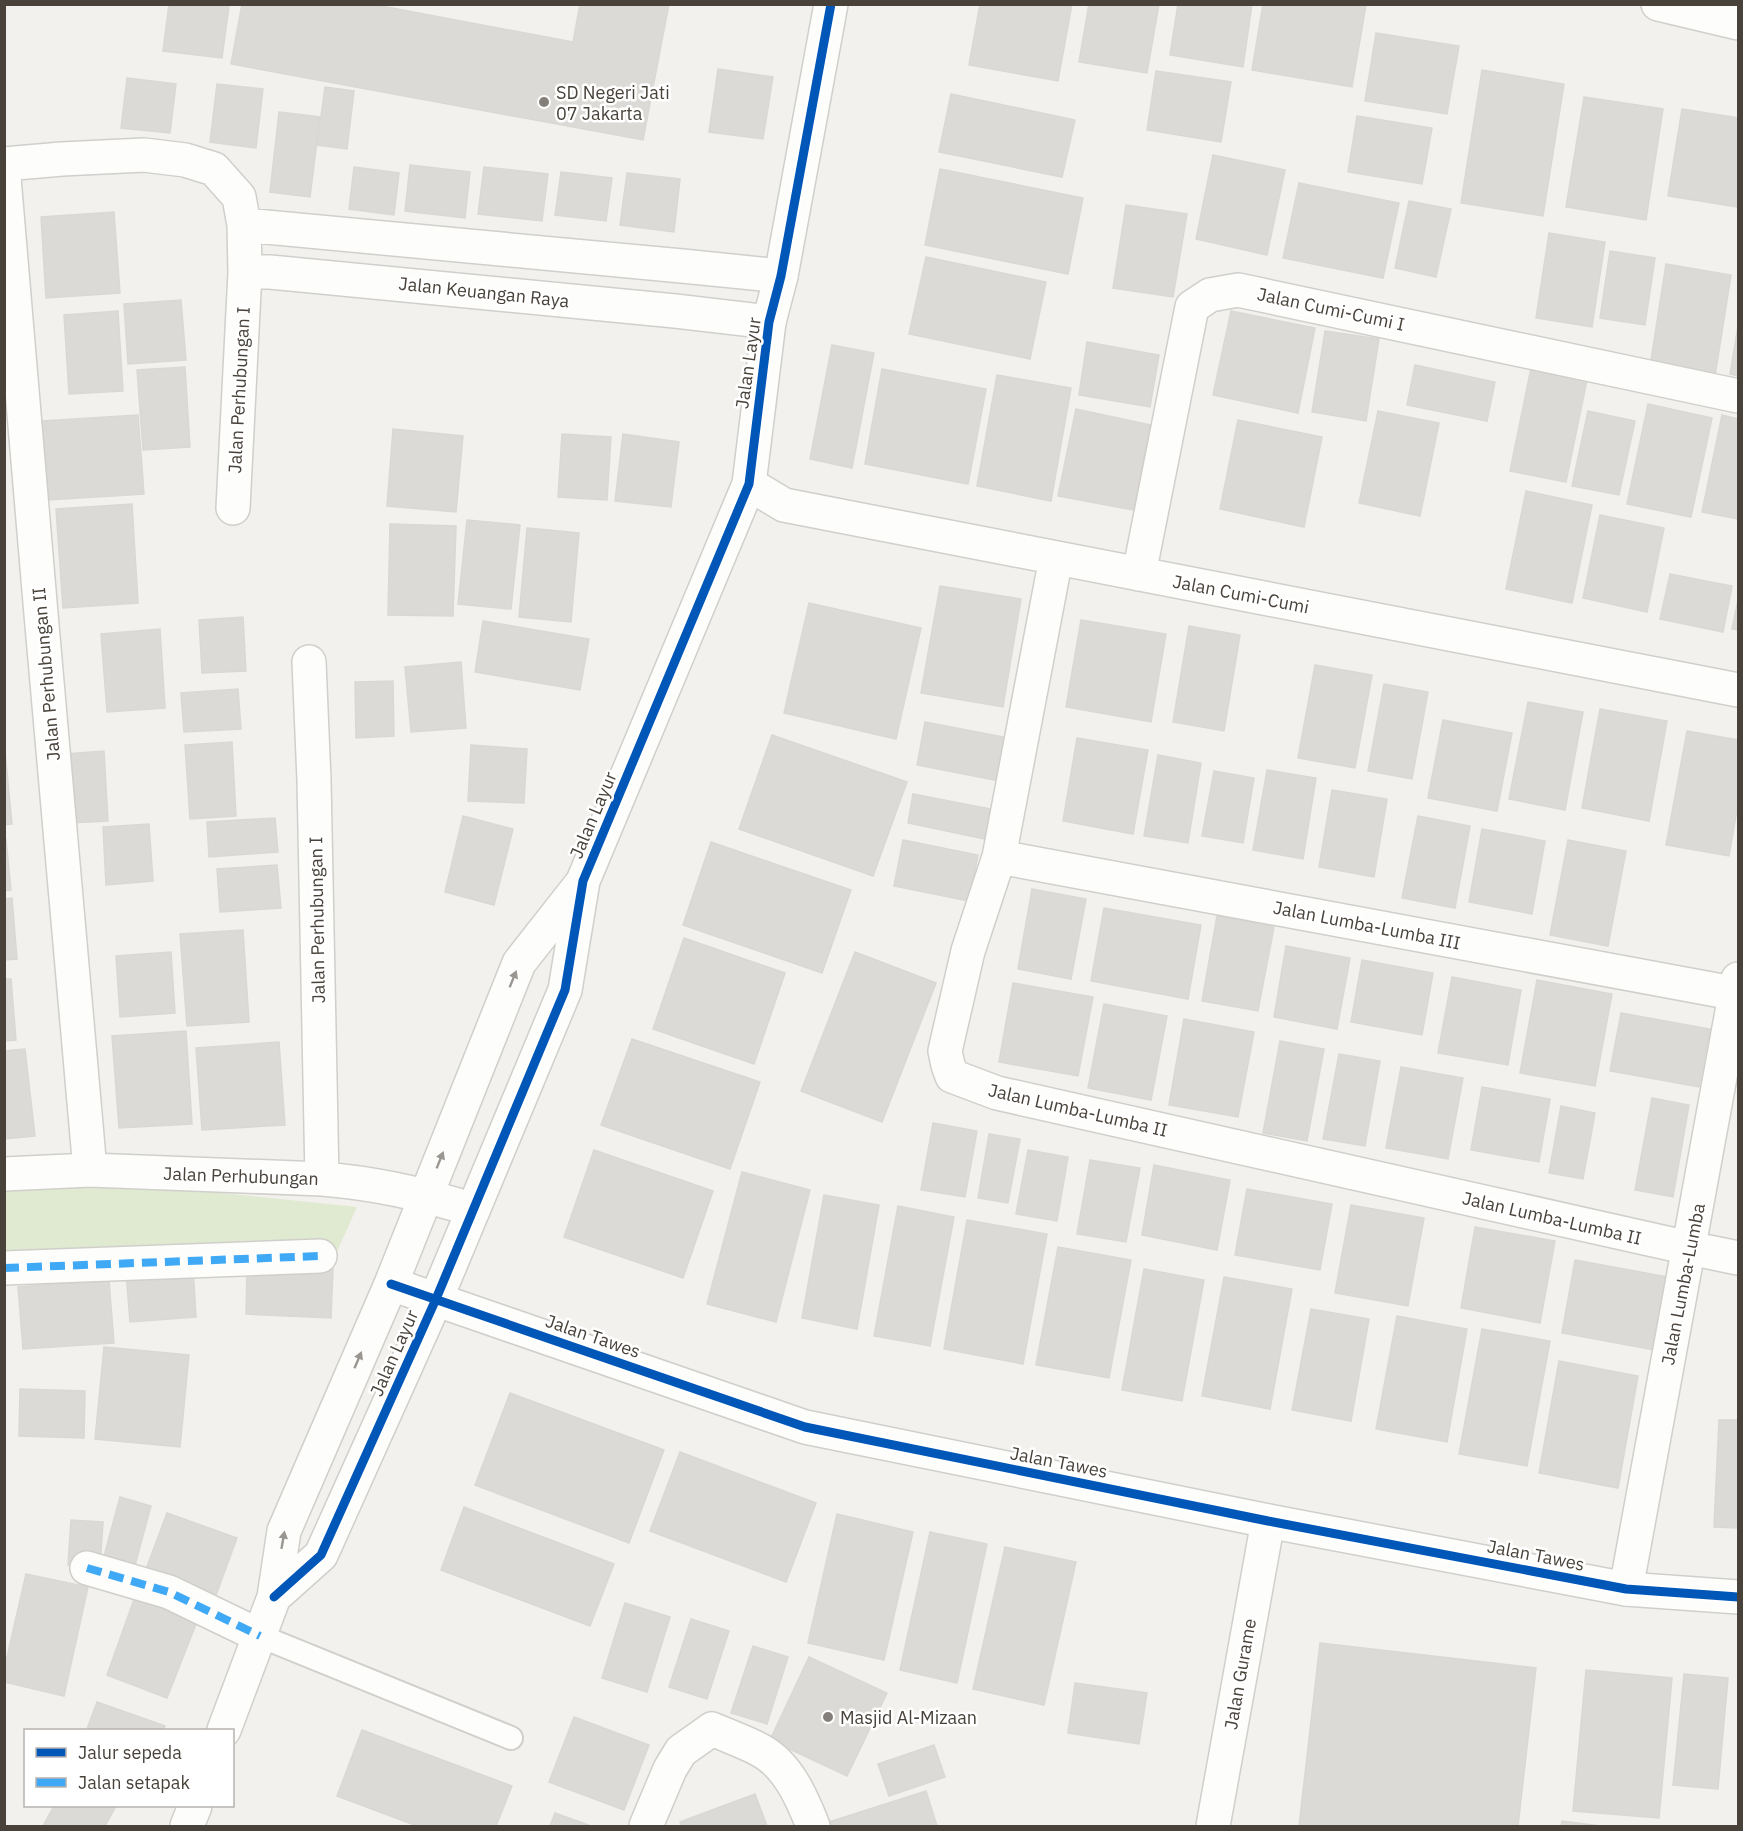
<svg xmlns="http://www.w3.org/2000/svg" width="1743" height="1831" font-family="'IBM Plex Sans',sans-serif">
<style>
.green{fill:#e0ead1}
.building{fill:#dcdad6;stroke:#dad8d4;stroke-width:1.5}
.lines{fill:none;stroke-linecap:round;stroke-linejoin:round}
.service-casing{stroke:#d0cfcb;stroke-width:26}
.minor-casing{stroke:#d0cfcb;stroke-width:36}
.tertiary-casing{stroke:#d0cfcb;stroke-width:36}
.service{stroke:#fdfdfc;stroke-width:22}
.minor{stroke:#fdfdfc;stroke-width:33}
.tertiary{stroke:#fdfdfc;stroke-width:33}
.quiet{stroke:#3fa9f5;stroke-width:8;stroke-dasharray:15 8;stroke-linecap:butt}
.cycleway-casing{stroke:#fff;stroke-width:13}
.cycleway{stroke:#0057b8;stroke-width:9}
.oneway{fill:#999691}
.poi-dot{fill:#847f79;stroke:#fff;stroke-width:2}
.labels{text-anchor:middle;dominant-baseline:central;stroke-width:5;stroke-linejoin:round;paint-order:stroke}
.poi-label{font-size:18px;fill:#48423a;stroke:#fff;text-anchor:start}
.street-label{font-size:18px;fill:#48423a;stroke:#fff}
</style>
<rect width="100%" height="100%" fill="#f2f1ee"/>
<path class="green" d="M 60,1176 L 357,1207 L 331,1265 L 5,1260 L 5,1181 Z"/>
<path class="building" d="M 169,4 L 214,4 L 229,6 L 222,58 L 163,51 Z
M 242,4 L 371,4 L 573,42 L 580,4 L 669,4 L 643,140 L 231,64 Z
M 980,4 L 1072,4 L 1058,81 L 969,65 Z
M 1089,4 L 1159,4 L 1147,73 L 1079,62 Z
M 1178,4 L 1252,4 L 1243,67 L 1170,55 Z
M 1263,4 L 1366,5 L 1352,87 L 1252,70 Z
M 1376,33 L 1459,46 L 1447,114 L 1365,101 Z
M 718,69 L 773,77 L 763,139 L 709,132 Z
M 1482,70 L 1564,84 L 1543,216 L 1461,203 Z
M 1156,71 L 1231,82 L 1221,142 L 1147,130 Z
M 127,78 L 176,84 L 170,133 L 121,128 Z
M 217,84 L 263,89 L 256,148 L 210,142 Z
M 325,87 L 354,91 L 347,149 L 317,145 Z
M 951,94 L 1075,120 L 1062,177 L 939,152 Z
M 1584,97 L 1663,109 L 1646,220 L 1566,207 Z
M 1682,109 L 1738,118 L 1738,207 L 1668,196 Z
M 279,112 L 320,117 L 310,197 L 270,192 Z
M 1357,116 L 1432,128 L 1422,184 L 1348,172 Z
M 1213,155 L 1285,170 L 1267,255 L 1196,239 Z
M 410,165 L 470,172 L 465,218 L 405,211 Z
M 354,167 L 399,173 L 394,215 L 349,209 Z
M 484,167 L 548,174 L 542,221 L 478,214 Z
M 940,169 L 1083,198 L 1068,274 L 925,245 Z
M 561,172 L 612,178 L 606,221 L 555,215 Z
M 627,173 L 680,179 L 674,232 L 620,225 Z
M 1299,183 L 1399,203 L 1383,278 L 1283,258 Z
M 1409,201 L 1451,209 L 1436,277 L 1395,268 Z
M 1126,205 L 1187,214 L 1173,297 L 1113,288 Z
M 114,212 L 120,293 L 46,298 L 41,217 Z
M 1549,233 L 1605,242 L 1592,327 L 1536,318 Z
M 1610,251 L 1655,258 L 1645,325 L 1600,318 Z
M 926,257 L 1046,282 L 1030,359 L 909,334 Z
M 1666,264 L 1731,275 L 1715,376 L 1650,366 Z
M 181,300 L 186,360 L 128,364 L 124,304 Z
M 118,311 L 123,391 L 69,394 L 64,315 Z
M 1231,311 L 1315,328 L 1298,413 L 1213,395 Z
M 1738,326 L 1738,376 L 1730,374 Z
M 1325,331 L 1379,339 L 1366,421 L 1312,412 Z
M 1087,342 L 1159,355 L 1150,407 L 1079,395 Z
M 832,345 L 874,353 L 852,468 L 810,459 Z
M 1415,365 L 1495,382 L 1487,421 L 1407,405 Z
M 185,367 L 190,447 L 143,450 L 137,370 Z
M 1531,368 L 1587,380 L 1566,482 L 1510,471 Z
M 882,369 L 986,389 L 968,484 L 865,464 Z
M 997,375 L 1071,388 L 1051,501 L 977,486 Z
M 1648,404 L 1712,418 L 1691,517 L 1627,504 Z
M 1076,409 L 1151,425 L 1133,510 L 1058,496 Z
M 1378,411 L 1439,423 L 1420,516 L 1359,503 Z
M 1588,411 L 1635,421 L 1619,495 L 1572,486 Z
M 138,415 L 144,494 L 48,500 L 42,421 Z
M 1722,415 L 1738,419 L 1738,519 L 1702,512 Z
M 1238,420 L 1322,437 L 1304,527 L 1220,509 Z
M 393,429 L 463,436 L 456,512 L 387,506 Z
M 562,434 L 611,437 L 607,500 L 558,497 Z
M 623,434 L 679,442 L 671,507 L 615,501 Z
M 1526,491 L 1592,505 L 1572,603 L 1506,589 Z
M 132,504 L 138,603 L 63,608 L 56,509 Z
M 1600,515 L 1664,528 L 1647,612 L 1583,598 Z
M 467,520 L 520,525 L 511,609 L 458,604 Z
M 390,524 L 456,526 L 453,616 L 388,615 Z
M 527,528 L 579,533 L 571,622 L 519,617 Z
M 1670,574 L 1732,586 L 1723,632 L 1660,619 Z
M 940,586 L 1021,599 L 1003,707 L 921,693 Z
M 1738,600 L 1738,630 L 1732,629 Z
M 809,603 L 921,628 L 896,739 L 784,713 Z
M 243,617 L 246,671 L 202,673 L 199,620 Z
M 1081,620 L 1166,634 L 1151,722 L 1066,707 Z
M 483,621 L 589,639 L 580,690 L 475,672 Z
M 1189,626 L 1240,635 L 1224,731 L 1173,722 Z
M 160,629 L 165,708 L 107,712 L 101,634 Z
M 461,662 L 466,728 L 411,732 L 405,667 Z
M 1315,665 L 1372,675 L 1355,768 L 1298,758 Z
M 393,681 L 394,736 L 356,738 L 355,682 Z
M 1384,684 L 1428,692 L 1412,779 L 1368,771 Z
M 238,689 L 241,729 L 184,732 L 181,693 Z
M 1528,702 L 1583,712 L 1565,810 L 1509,799 Z
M 1600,709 L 1667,721 L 1649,821 L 1582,808 Z
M 1443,720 L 1512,733 L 1497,811 L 1428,798 Z
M 925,722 L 1009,738 L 1000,781 L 917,765 Z
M 1687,731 L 1738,740 L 1738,804 L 1729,856 L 1666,845 Z
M 772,735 L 907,782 L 873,876 L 739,829 Z
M 1077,738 L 1148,750 L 1133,834 L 1063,821 Z
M 4,741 L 12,824 L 4,825 Z
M 232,742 L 236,816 L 190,819 L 185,745 Z
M 471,745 L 527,749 L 524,803 L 468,801 Z
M 104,751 L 108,821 L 69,823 L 65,754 Z
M 1158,755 L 1201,763 L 1188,843 L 1144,836 Z
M 1267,770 L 1316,778 L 1303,859 L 1253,850 Z
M 1214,771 L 1254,778 L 1243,843 L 1202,836 Z
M 1332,790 L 1387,799 L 1374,877 L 1319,867 Z
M 913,794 L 991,809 L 985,839 L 908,823 Z
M 463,816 L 513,829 L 494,905 L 445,892 Z
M 1418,816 L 1470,826 L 1455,908 L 1402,898 Z
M 275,818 L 278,852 L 209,857 L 207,822 Z
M 149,824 L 153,881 L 106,885 L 103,827 Z
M 1482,829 L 1545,841 L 1532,914 L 1469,902 Z
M 4,839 L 6,839 L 11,890 L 4,891 Z
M 903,840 L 978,855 L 969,901 L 894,886 Z
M 1568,840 L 1626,851 L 1608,946 L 1550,935 Z
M 711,842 L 851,890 L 822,973 L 683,925 Z
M 277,865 L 281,908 L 220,912 L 217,869 Z
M 1032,889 L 1086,899 L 1071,979 L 1018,969 Z
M 12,898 L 17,959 L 4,960 L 4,899 Z
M 1104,908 L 1201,925 L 1188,999 L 1091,981 Z
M 1217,916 L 1274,927 L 1258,1011 L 1202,1001 Z
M 243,930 L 249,1022 L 187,1026 L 180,934 Z
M 684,938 L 785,973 L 754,1064 L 653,1029 Z
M 1286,946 L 1350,958 L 1337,1029 L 1274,1017 Z
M 171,952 L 175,1013 L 120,1017 L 116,956 Z
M 855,952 L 936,983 L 882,1122 L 801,1091 Z
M 1362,960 L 1433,973 L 1422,1035 L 1351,1022 Z
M 1452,977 L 1521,990 L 1508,1065 L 1438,1053 Z
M 4,979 L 11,979 L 16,1040 L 4,1041 Z
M 1537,980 L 1612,994 L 1595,1086 L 1520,1073 Z
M 1013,983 L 1093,997 L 1078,1076 L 999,1062 Z
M 1104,1004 L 1167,1016 L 1151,1100 L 1088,1088 Z
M 1621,1013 L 1710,1029 L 1699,1087 L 1610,1071 Z
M 1184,1019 L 1254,1032 L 1238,1117 L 1169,1105 Z
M 186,1031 L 192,1124 L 119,1128 L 112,1036 Z
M 632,1039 L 760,1082 L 730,1169 L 601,1125 Z
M 1280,1041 L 1324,1049 L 1307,1141 L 1263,1133 Z
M 279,1042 L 285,1125 L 202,1130 L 196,1048 Z
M 25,1049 L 35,1136 L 4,1139 L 4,1051 Z
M 1339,1054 L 1380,1061 L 1365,1146 L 1323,1139 Z
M 1401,1067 L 1463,1078 L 1448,1159 L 1386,1148 Z
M 1482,1087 L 1550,1099 L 1539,1162 L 1471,1150 Z
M 1652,1098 L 1689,1105 L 1673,1197 L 1635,1190 Z
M 1561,1106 L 1595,1113 L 1583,1179 L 1549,1173 Z
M 933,1123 L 977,1131 L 965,1197 L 921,1190 Z
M 989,1134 L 1020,1139 L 1008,1203 L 978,1198 Z
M 594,1150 L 713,1191 L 683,1278 L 564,1237 Z
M 1028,1150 L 1068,1157 L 1057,1221 L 1016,1214 Z
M 1090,1160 L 1140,1168 L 1126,1242 L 1077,1234 Z
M 1154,1165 L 1230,1180 L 1217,1250 L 1142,1235 Z
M 742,1172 L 810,1190 L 776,1322 L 707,1304 Z
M 1247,1189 L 1332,1204 L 1320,1270 L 1235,1255 Z
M 824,1195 L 879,1205 L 857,1329 L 802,1318 Z
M 1351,1205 L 1424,1218 L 1408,1306 L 1335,1293 Z
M 898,1206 L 954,1217 L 930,1346 L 874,1336 Z
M 967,1220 L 1047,1234 L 1023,1364 L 944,1349 Z
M 1475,1227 L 1555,1241 L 1540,1323 L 1461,1308 Z
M 1058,1247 L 1131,1260 L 1109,1378 L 1036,1365 Z
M 1575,1260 L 1668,1277 L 1654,1350 L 1562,1333 Z
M 193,1267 L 196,1317 L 130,1322 L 126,1272 Z
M 247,1267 L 333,1269 L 331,1318 L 246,1314 Z
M 1144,1269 L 1204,1280 L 1182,1401 L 1122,1390 Z
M 1224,1277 L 1292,1289 L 1270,1409 L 1202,1396 Z
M 109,1280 L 114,1343 L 23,1349 L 18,1287 Z
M 1311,1309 L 1369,1319 L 1351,1421 L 1292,1410 Z
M 1397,1316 L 1467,1329 L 1447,1442 L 1376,1429 Z
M 1482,1329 L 1550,1341 L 1527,1466 L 1459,1454 Z
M 104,1347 L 189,1355 L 180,1447 L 95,1439 Z
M 1559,1361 L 1638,1376 L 1618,1488 L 1539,1473 Z
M 20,1389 L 85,1391 L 84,1438 L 19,1436 Z
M 510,1393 L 664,1450 L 629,1543 L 475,1485 Z
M 1719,1420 L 1738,1420 L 1738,1528 L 1714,1527 Z
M 680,1452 L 816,1503 L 786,1582 L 650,1531 Z
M 120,1497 L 151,1506 L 134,1569 L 103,1560 Z
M 464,1507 L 614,1564 L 590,1626 L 441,1570 Z
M 167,1513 L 237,1538 L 215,1598 L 145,1572 Z
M 837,1514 L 913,1532 L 884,1660 L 808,1643 Z
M 71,1520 L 103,1522 L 100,1567 L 68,1565 Z
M 930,1532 L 987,1544 L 957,1683 L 900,1670 Z
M 1005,1547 L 1076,1562 L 1044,1705 L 973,1689 Z
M 26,1574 L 88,1587 L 64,1696 L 4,1682 L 4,1670 Z
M 137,1591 L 200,1614 L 167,1698 L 107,1675 Z
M 625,1603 L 670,1617 L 647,1692 L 602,1678 Z
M 691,1619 L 729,1631 L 707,1699 L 669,1687 Z
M 1320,1643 L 1536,1668 L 1518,1826 L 1299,1826 Z
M 753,1646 L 788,1657 L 767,1724 L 731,1713 Z
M 809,1657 L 887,1693 L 847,1776 L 770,1740 Z
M 1586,1670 L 1672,1678 L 1659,1818 L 1573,1811 Z
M 1684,1674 L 1728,1678 L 1718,1789 L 1673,1785 Z
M 1075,1683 L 1147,1693 L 1139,1744 L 1068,1733 Z
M 97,1702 L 165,1726 L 163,1730 L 87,1729 Z
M 574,1717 L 649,1745 L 624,1810 L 549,1782 Z
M 362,1730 L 512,1786 L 496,1826 L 417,1826 L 337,1796 Z
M 934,1745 L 945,1777 L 889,1796 L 878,1764 Z
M 926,1791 L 937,1826 L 830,1826 L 829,1822 Z
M 755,1794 L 767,1826 L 681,1826 L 680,1822 Z
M 54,1806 L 116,1806 L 105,1826 L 43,1826 Z
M 555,1813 L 591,1826 L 550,1826 Z
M 1562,1821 L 1601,1826 L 1561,1826 Z"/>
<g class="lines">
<defs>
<path id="service" d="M 260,1636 L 511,1738"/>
<path id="minor" d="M 4,164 L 62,159 L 144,155 L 185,160 L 214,169 L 239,197 L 244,225 L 245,272 L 233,508
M 4,178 L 41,614 L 90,1170
M 244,225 L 682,266 L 781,276
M 245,272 L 270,272 L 675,311 L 769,322
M 749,484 L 784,505 L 1738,690
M 1056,558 L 999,857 L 968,951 L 945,1051 L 948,1065 L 952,1076 L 997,1093 L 1689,1248 L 1738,1258
M 1139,574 L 1192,307 L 1210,295 L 1238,290 L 1738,396
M 309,662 L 314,780 L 322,1179
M 999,857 L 1738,994
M 4,1174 L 90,1170 L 322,1179 C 374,1183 424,1194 473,1210
M 4,1268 L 320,1256
M 87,1568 L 169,1592 L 260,1636
M 1626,1589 L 1738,979
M 646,1826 L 670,1769 L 681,1751 L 712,1729 C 728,1736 745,1742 760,1750 C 788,1765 802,1798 813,1826
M 1213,1826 L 1268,1521"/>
<path id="tertiary" d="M 1658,4 L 1738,23
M 391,1284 L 805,1427 L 1268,1521 L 1626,1589 L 1738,1597
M 274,1597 L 321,1555 L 436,1299 L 565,990 L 583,881 L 749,484 L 769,322 L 781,276 L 831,4
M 224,1730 L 274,1597 L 284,1531 L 391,1284 L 519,963 L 581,884
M 187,1826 L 195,1806"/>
</defs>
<use href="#service" class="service-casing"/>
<use href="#minor" class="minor-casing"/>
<use href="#tertiary" class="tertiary-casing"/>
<use href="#service" class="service"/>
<use href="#minor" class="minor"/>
<use href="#tertiary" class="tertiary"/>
<path class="quiet" d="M 4,1268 L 320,1256
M 87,1568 L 169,1592 L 260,1636"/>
<defs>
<path id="cycleway" d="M 391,1284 L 805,1427 L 1268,1521 L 1626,1589 L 1738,1597
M 274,1597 L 321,1555 L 436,1299 L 565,990 L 583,881 L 749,484 L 769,322 L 781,276 L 831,4"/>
</defs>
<use href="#cycleway" class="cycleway-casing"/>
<use href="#cycleway" class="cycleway"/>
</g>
<defs><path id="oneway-solid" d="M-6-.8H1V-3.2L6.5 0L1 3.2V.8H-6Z" transform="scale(1.5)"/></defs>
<g class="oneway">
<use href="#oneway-solid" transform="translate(513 979) rotate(-68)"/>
<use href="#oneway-solid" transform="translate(440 1160) rotate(-68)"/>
<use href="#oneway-solid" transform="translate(358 1360) rotate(-67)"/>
<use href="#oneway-solid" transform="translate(283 1540) rotate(-80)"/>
</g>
<g class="poi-dot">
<circle cx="544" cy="102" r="6"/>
<circle cx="828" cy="1717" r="6"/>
</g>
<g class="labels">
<g class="poi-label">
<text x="556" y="92">SD Negeri Jati<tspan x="556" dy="21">07 Jakarta</tspan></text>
<text x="840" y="1717">Masjid Al-Mizaan</text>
</g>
<g class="street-label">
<text transform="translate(484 292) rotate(6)">Jalan Keuangan Raya</text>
<text transform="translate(1331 309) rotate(12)">Jalan Cumi-Cumi I</text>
<text transform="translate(748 363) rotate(-82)">Jalan Layur</text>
<text transform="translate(239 390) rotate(-87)">Jalan Perhubungan I</text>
<text transform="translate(1241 594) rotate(11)">Jalan Cumi-Cumi</text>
<text transform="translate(46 674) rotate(-95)">Jalan Perhubungan II</text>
<text transform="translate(593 815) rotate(-67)">Jalan Layur</text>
<text transform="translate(317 920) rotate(-91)">Jalan Perhubungan I</text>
<text transform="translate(1367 925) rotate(11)">Jalan Lumba-Lumba III</text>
<text transform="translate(1078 1110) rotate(13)">Jalan Lumba-Lumba II</text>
<text transform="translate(241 1176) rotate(2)">Jalan Perhubungan</text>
<text transform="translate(1552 1218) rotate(13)">Jalan Lumba-Lumba II</text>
<text transform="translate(1683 1284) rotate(-79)">Jalan Lumba-Lumba</text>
<text transform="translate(593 1336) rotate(19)">Jalan Tawes</text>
<text transform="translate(394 1353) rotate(-66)">Jalan Layur</text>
<text transform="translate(1059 1462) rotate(11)">Jalan Tawes</text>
<text transform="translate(1536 1555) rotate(11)">Jalan Tawes</text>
<text transform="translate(1240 1674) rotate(-80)">Jalan Gurame</text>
</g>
</g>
<rect width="1743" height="1831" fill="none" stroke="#48423a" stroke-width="12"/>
<rect x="24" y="1729" width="210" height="78" fill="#ffffff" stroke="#b6b3b0" stroke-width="1.5"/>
<rect x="36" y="1748" width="30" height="9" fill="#0057b8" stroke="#b6b3b0" stroke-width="1.5"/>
<text x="78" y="1759" font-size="18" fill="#48423a">Jalur sepeda</text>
<rect x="36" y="1778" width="30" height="9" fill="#3fa9f5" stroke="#b6b3b0" stroke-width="1.5"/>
<text x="78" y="1789" font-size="18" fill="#48423a">Jalan setapak</text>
</svg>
